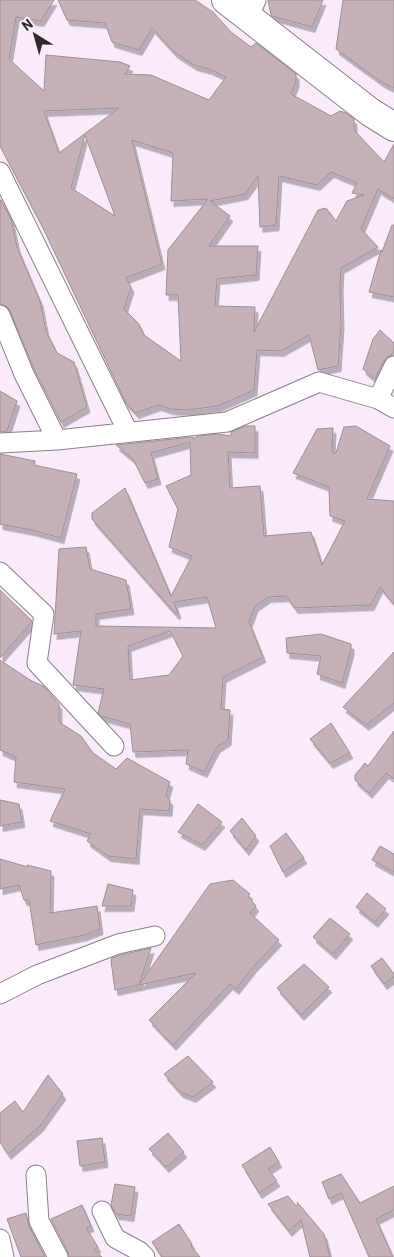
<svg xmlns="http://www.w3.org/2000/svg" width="394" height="1257" font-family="Barlow,sans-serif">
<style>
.building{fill:#c5b2b8;stroke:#a08e94;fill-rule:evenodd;filter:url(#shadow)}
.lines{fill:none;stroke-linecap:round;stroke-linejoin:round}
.street-casing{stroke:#8b7f8c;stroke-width:21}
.secondary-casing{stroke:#8b7f8c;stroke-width:30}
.street{stroke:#fff;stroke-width:19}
.secondary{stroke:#fff;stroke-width:28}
</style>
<defs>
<filter id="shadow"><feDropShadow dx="3" dy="5.5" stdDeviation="0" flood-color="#0004"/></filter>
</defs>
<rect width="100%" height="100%" fill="#f9ebf9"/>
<path class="building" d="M 0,0 L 54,0 L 41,21 L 16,17 L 9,59 L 44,91 L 46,55 L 120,62 L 130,66 L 125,74 L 151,75 L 209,100 L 226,77 L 209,69 L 194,65 L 174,52 L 152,28 L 139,50 L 112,42 L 105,23 L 67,20 L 58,0 L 195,0 L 213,12 L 231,32 L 251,47 L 256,43 L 296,74 L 296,82 L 291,94 L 331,116 L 340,111 L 346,113 L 354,119 L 354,130 L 384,162 L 394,144 L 394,199 L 378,189 L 361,229 L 378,247 L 341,268 L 340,286 L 341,324 L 338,366 L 318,370 L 309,335 L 281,351 L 257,350 L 254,390 L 218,406 L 188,410 L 170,409 L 158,405 L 136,413 L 126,403 L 44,230 L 0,146 ZM 119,108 L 59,153 L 44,111 ZM 85,135 L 115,216 L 71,188 ZM 132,140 L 173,153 L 171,201 L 208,199 L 168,250 L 166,295 L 178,295 L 181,361 L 144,335 L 139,324 L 124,309 L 131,287 L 126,278 L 162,264 ZM 331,172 L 357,183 L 352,193 L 364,195 L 347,201 L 336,221 L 326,208 L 318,210 L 254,332 L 255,307 L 215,306 L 217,279 L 256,275 L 258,246 L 209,246 L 230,216 L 210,201 L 245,194 L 258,176 L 260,227 L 276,225 L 279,176 L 317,185 Z
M 268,0 L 323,0 L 312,27 L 272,16 L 271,15 Z
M 343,0 L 394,0 L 394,88 L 383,83 L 336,49 Z
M 0,200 L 1,200 L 11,219 L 17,247 L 40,301 L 46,331 L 57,353 L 74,362 L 87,407 L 61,422 L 34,369 L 10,311 L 6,306 L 0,304 Z
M 392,225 L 394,225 L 394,297 L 369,292 L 381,250 L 382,252 Z
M 380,330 L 394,343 L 394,350 L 391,355 L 387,357 L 384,361 L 375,379 L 363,369 L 373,339 Z
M 0,391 L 17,401 L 7,431 L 0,432 Z
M 245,426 L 255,426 L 255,453 L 228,452 L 230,488 L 260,486 L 264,536 L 311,532 L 322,565 L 345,521 L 330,516 L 329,487 L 293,473 L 317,429 L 333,428 L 332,452 L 336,453 L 344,427 L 356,426 L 390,446 L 367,499 L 394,501 L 394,604 L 380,587 L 371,605 L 295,608 L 286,596 L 268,597 L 255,606 L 249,622 L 263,657 L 223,677 L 221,709 L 230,710 L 228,740 L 217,747 L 204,772 L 186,764 L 188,750 L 133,752 L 130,724 L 101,716 L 98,713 L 104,689 L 73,685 L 81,631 L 54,634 L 59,549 L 86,547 L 90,569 L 126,580 L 131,609 L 96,614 L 96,626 L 216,628 L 207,597 L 174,602 L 178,613 L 176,614 L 92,519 L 92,513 L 125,488 L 171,596 L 192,556 L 169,547 L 178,509 L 166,486 L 191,475 L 190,442 L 151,453 L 158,479 L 145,483 L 133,459 L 116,445 L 193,437 L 193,439 L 198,436 L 217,434 L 231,436 L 231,432 ZM 170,631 L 183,656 L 169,675 L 130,680 L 128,646 Z
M 0,454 L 35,461 L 34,465 L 77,474 L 61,538 L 31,530 L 0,524 Z
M 0,590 L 32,621 L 31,623 L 0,658 Z
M 321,634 L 351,644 L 351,650 L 342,683 L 317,674 L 321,656 L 287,653 L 286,638 Z
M 394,652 L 394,703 L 366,725 L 343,707 Z
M 0,660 L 30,680 L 43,686 L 59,704 L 59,722 L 81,736 L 93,753 L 116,769 L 127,758 L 170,782 L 166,795 L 170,800 L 169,811 L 140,809 L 136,859 L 108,856 L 87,841 L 91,834 L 50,821 L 65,789 L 14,782 L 16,757 L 0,750 Z
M 331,723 L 350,753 L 330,763 L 310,739 Z
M 394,731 L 394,779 L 386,773 L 369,793 L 355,780 L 355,775 L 365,763 L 368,766 Z
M 0,800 L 19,804 L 22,822 L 0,826 Z
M 198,804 L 222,822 L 202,845 L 178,832 Z
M 242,818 L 256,836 L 246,850 L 230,831 Z
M 286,833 L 304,858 L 283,872 L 270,846 Z
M 380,846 L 394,854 L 394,872 L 372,860 Z
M 0,859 L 28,867 L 27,865 L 51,871 L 50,913 L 97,906 L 100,929 L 85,935 L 36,945 L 29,900 L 24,900 L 19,885 L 0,889 Z
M 233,880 L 250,894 L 248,896 L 256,906 L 250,913 L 279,940 L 254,966 L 236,989 L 230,984 L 173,1045 L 149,1020 L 196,973 L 115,990 L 111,961 L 112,958 L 121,955 L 151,948 L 139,985 L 210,884 Z
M 108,884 L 133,890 L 131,906 L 102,906 Z
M 367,893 L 386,909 L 375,922 L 356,907 Z
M 330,918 L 350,934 L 333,954 L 313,937 Z
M 382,958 L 394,974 L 394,977 L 384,984 L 371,966 Z
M 304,964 L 329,987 L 301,1015 L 277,988 Z
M 188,1056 L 213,1082 L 193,1097 L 180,1092 L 164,1074 Z
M 48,1075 L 63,1094 L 40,1126 L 8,1154 L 0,1142 L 0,1113 L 15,1101 L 23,1112 Z
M 168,1133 L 184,1152 L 166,1167 L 149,1149 Z
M 102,1138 L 105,1162 L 80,1166 L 77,1141 Z
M 270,1147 L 279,1162 L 268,1169 L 277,1181 L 259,1193 L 242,1165 Z
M 341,1174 L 360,1203 L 394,1186 L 394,1210 L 376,1219 L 393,1257 L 369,1257 L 341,1193 L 329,1199 L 322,1182 Z
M 115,1184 L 135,1187 L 131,1216 L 116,1214 L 111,1205 Z
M 288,1196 L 296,1206 L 298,1204 L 297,1202 L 324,1234 L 330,1257 L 310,1257 L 301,1220 L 289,1231 L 268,1204 Z
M 82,1205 L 91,1226 L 86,1228 L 98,1247 L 94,1250 L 102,1257 L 69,1257 L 68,1252 L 51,1219 Z
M 26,1213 L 29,1226 L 45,1257 L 21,1257 L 7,1219 Z
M 179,1224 L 192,1244 L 191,1246 L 200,1257 L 162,1257 L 152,1242 Z"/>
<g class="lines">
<defs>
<path id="street" d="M 249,17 L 256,0
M 0,172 L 128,432
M 0,315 L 24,374 L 57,440
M 378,399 L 394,408
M 0,443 L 57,440 L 227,422 L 319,382 L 378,399 L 394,366
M 0,572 L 44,614 L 37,663 L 114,746
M 0,994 L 37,975 L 118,944 L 155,936
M 36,1175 L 39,1221 L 58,1257
M 102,1211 L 115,1238 L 139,1251 L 145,1257
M 0,1239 L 4,1257"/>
<path id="secondary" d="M 226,0 L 370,112 L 394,127"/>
</defs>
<use href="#street" class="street-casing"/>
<use href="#secondary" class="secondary-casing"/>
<use href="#street" class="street"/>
<use href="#secondary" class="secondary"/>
</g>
<g transform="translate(35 35) rotate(323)" stroke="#f9ebf9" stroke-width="4" paint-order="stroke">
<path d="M0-4L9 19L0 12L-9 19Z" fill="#2e292e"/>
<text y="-8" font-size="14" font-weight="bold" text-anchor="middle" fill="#2e292e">N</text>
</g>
</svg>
